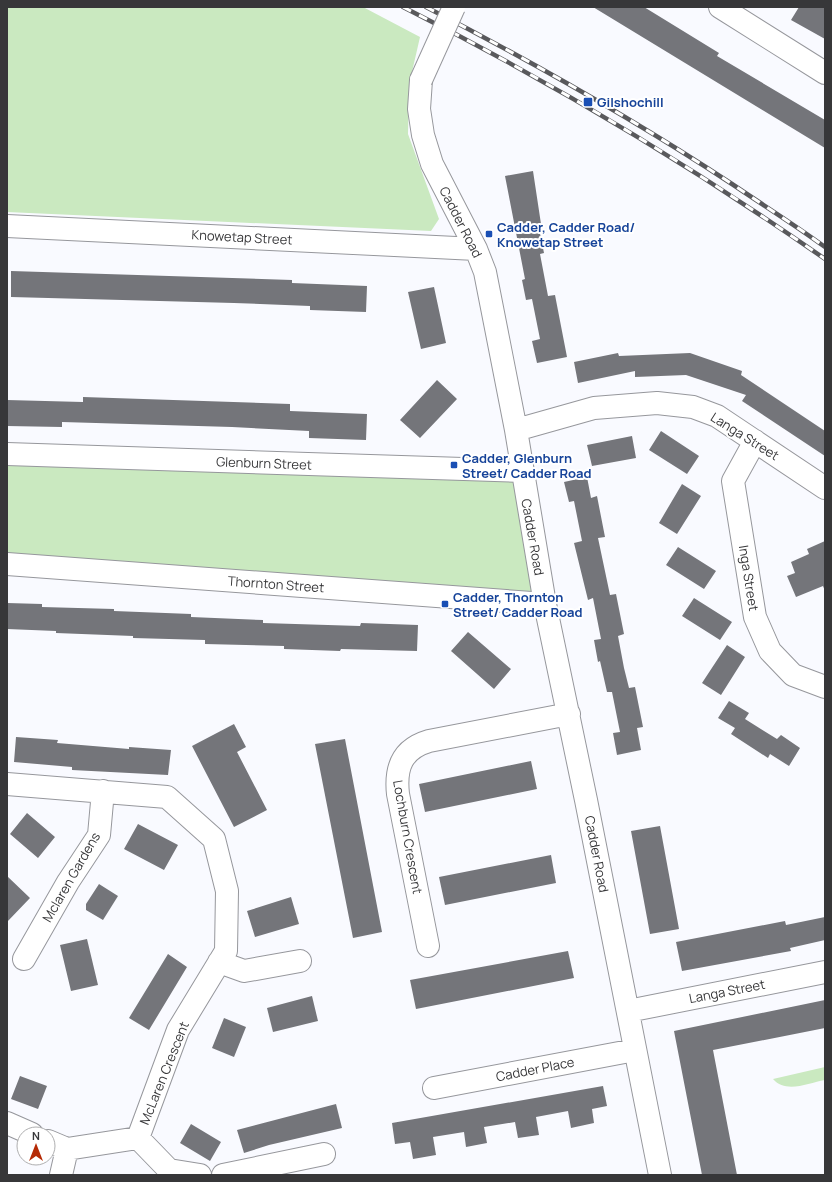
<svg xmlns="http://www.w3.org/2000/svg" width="832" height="1182" font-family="Manrope,sans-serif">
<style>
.green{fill:#cae9c0}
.building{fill:#74757a}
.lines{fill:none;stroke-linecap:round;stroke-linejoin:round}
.minor-casing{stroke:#96979c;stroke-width:24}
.minor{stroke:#fff;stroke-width:22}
.rail-casing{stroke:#59595c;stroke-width:4.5}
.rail{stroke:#fff;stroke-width:3;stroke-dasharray:9;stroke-linecap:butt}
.minor-bridge-casing{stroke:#96979c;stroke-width:24;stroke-linecap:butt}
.minor-bridge{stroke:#fff;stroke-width:22}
.transit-dot{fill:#1a4fb4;stroke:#fff;stroke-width:1.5}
.labels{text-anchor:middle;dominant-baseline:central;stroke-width:4;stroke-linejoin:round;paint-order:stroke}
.transit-label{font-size:13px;font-weight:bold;fill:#164399;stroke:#fff;text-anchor:start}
.street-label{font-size:13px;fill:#373739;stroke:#fff}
</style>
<rect width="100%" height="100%" fill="#f9faff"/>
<path class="green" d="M 7,7 L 363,7 L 420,37 L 409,85 L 408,134 L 439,219 L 431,231 L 7,212 Z
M 7,456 L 518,473 L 541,599 L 7,563 Z
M 825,1067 L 825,1080 C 808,1083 786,1094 773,1079 Z"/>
<path class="building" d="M 593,7 L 644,7 L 719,53 L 717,56 L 825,120 L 825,148 Z
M 799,7 L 825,7 L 825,39 L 791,20 Z
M 533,171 L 541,224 L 538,224 L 544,253 L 540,254 L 548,296 L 555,295 L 567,357 L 537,363 L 532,341 L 540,339 L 532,299 L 526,300 L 522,280 L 525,279 L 505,176 Z
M 11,271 L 292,280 L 292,283 L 367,286 L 366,312 L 310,310 L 310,306 L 234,303 L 11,297 Z
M 434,287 L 446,343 L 421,349 L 408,292 Z
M 618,353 L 619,356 L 690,353 L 742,371 L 741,375 L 825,431 L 825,456 L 742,401 L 746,395 L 686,375 L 635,377 L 635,371 L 578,383 L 574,362 Z
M 437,380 L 457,399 L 420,438 L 400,420 Z
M 83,397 L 290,404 L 290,411 L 367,414 L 366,440 L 309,438 L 309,431 L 232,427 L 62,422 L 62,427 L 7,426 L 7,400 L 83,402 Z
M 661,431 L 699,456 L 687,474 L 649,450 Z
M 632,436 L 636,458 L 592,466 L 587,445 Z
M 587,477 L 591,498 L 597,496 L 605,537 L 598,538 L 610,595 L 616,594 L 624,634 L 618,636 L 624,668 L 629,688 L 635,687 L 643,727 L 637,728 L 641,750 L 617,755 L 613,733 L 620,732 L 612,692 L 607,692 L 600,661 L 598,662 L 594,640 L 601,639 L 593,598 L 588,600 L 574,543 L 582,541 L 574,501 L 569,502 L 564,482 Z
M 682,484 L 701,496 L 677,534 L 659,523 Z
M 825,541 L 825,591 L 823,586 L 796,597 L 787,576 L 795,573 L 791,562 L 809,554 L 807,549 Z
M 678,547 L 716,571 L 704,589 L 666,565 Z
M 694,598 L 732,622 L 720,640 L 682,616 Z
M 7,603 L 42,604 L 42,607 L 114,609 L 114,611 L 191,614 L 191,617 L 263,620 L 263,623 L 360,626 L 361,623 L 418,625 L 417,651 L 341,649 L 340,651 L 284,649 L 284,646 L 205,644 L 205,640 L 133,638 L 133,636 L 56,633 L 56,631 L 7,629 Z
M 468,632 L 511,669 L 494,689 L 451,651 Z
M 727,645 L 745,657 L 721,695 L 702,683 Z
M 729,701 L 749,713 L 745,719 L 777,739 L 781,735 L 800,748 L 789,766 L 770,754 L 768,758 L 731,734 L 735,728 L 718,718 Z
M 234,724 L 246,747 L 237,752 L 267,810 L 234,827 L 192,746 Z
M 16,737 L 58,740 L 57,743 L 129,749 L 129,747 L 171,750 L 168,775 L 72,770 L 72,767 L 14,762 Z
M 345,739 L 382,932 L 353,938 L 315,744 Z
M 531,761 L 537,789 L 425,812 L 419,784 Z
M 27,813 L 55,837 L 38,858 L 10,834 Z
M 138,824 L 178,845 L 164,870 L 124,849 Z
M 660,826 L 679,929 L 650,934 L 631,831 Z
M 551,855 L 556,883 L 445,905 L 439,877 Z
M 7,876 L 30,898 L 7,922 Z
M 99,884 L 118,896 L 103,920 L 86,910 L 86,904 Z
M 291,897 L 299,924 L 255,937 L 247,911 Z
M 825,917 L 825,940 L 790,948 L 791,951 L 682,971 L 676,942 L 785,921 L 786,925 Z
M 87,939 L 98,985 L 71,991 L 60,945 Z
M 568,951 L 574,978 L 416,1009 L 410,980 Z
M 168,954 L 187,967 L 149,1030 L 129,1018 Z
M 312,996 L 318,1021 L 273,1032 L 267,1008 Z
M 825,1000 L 825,1028 L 713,1050 L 737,1175 L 702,1175 L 674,1031 Z
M 224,1018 L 246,1027 L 234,1057 L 212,1048 Z
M 20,1076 L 47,1086 L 38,1109 L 11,1099 Z
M 603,1086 L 607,1106 L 592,1109 L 594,1123 L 571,1128 L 568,1111 L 536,1117 L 539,1135 L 518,1138 L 515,1122 L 484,1127 L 487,1143 L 466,1147 L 464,1132 L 433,1137 L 436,1155 L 413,1159 L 410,1142 L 395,1144 L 392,1123 Z
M 336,1104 L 342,1128 L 269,1145 L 244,1153 L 237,1130 Z
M 191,1124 L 221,1142 L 210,1161 L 180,1143 Z"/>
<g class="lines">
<defs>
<path id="minor" d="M 720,7 L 825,73
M 421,80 L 419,109 L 423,135 L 432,164 L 476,249 L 485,272 L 516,430 L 545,604 L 586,800 L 660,1175
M 7,226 L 476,249
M 516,430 L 594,408 L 657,403 L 693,407 L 717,416 L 825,488
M 755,441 L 733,481 L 755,617 L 770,651 L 793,675 L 825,687
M 7,454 L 522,471
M 7,564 L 545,604
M 7,784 L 167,797 L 214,839 L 227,891 L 226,951 L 178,1030 L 138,1138 L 67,1149 L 48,1141
M 428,946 L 398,794 C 395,767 402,749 429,741 L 569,714
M 24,959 L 68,882 L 99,835 L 103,791
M 219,962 L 244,971 L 300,961
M 628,1011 L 825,972
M 434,1088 L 635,1050
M 7,1123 L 32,1134
M 138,1138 L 169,1170 L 200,1175
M 61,1175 L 67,1149
M 223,1175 L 324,1154"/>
</defs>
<use href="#minor" class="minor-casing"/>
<use href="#minor" class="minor"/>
<defs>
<path id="rail" d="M 403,7 C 550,81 690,165 825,259
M 426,7 C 531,61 633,119 732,184 C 763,205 795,225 825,247"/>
</defs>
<use href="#rail" class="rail-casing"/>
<use href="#rail" class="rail"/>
<defs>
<path id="minor-bridge" d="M 421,80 L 454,7"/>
</defs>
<use href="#minor-bridge" class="minor-bridge-casing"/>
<use href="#minor-bridge" class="minor-bridge"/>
</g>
<g class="transit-dot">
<rect x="583" y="97" width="10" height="10" rx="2"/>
<rect x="485" y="230" width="8" height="8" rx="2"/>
<rect x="450" y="461" width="8" height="8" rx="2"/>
<rect x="441" y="600" width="8" height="8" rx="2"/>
</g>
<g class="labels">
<g class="transit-label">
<text x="597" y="102">Gilshochill</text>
<text x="497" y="227">Cadder, Cadder Road/<tspan x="497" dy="15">Knowetap Street</tspan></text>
<text x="462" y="458">Cadder, Glenburn<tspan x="462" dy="15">Street/ Cadder Road</tspan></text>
<text x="453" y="597">Cadder, Thornton<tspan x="453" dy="15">Street/ Cadder Road</tspan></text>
</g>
<g class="street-label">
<text transform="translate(461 222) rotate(63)">Cadder Road</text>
<text transform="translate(242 237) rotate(3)">Knowetap Street</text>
<text transform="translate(745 436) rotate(32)">Langa Street</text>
<text transform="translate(264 463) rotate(2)">Glenburn Street</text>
<text transform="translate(533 537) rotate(80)">Cadder Road</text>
<text transform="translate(749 578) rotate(81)">Inga Street</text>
<text transform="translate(276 584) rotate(4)">Thornton Street</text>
<text transform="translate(408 837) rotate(80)">Lochburn Crescent</text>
<text transform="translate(597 854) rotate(79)">Cadder Road</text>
<text transform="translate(71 877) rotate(-60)">Mclaren Gardens</text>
<text transform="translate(727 991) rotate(-11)">Langa Street</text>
<text transform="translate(535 1069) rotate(-11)">Cadder Place</text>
<text transform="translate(164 1073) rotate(-68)">McLaren Crescent</text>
</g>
</g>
<rect width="832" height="1182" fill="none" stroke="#373739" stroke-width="16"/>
<g transform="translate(36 1146)"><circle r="19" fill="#ffffff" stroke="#afafb0"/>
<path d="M0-3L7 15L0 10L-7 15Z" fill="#b52a05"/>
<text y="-6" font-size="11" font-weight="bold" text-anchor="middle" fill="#373739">N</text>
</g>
</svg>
